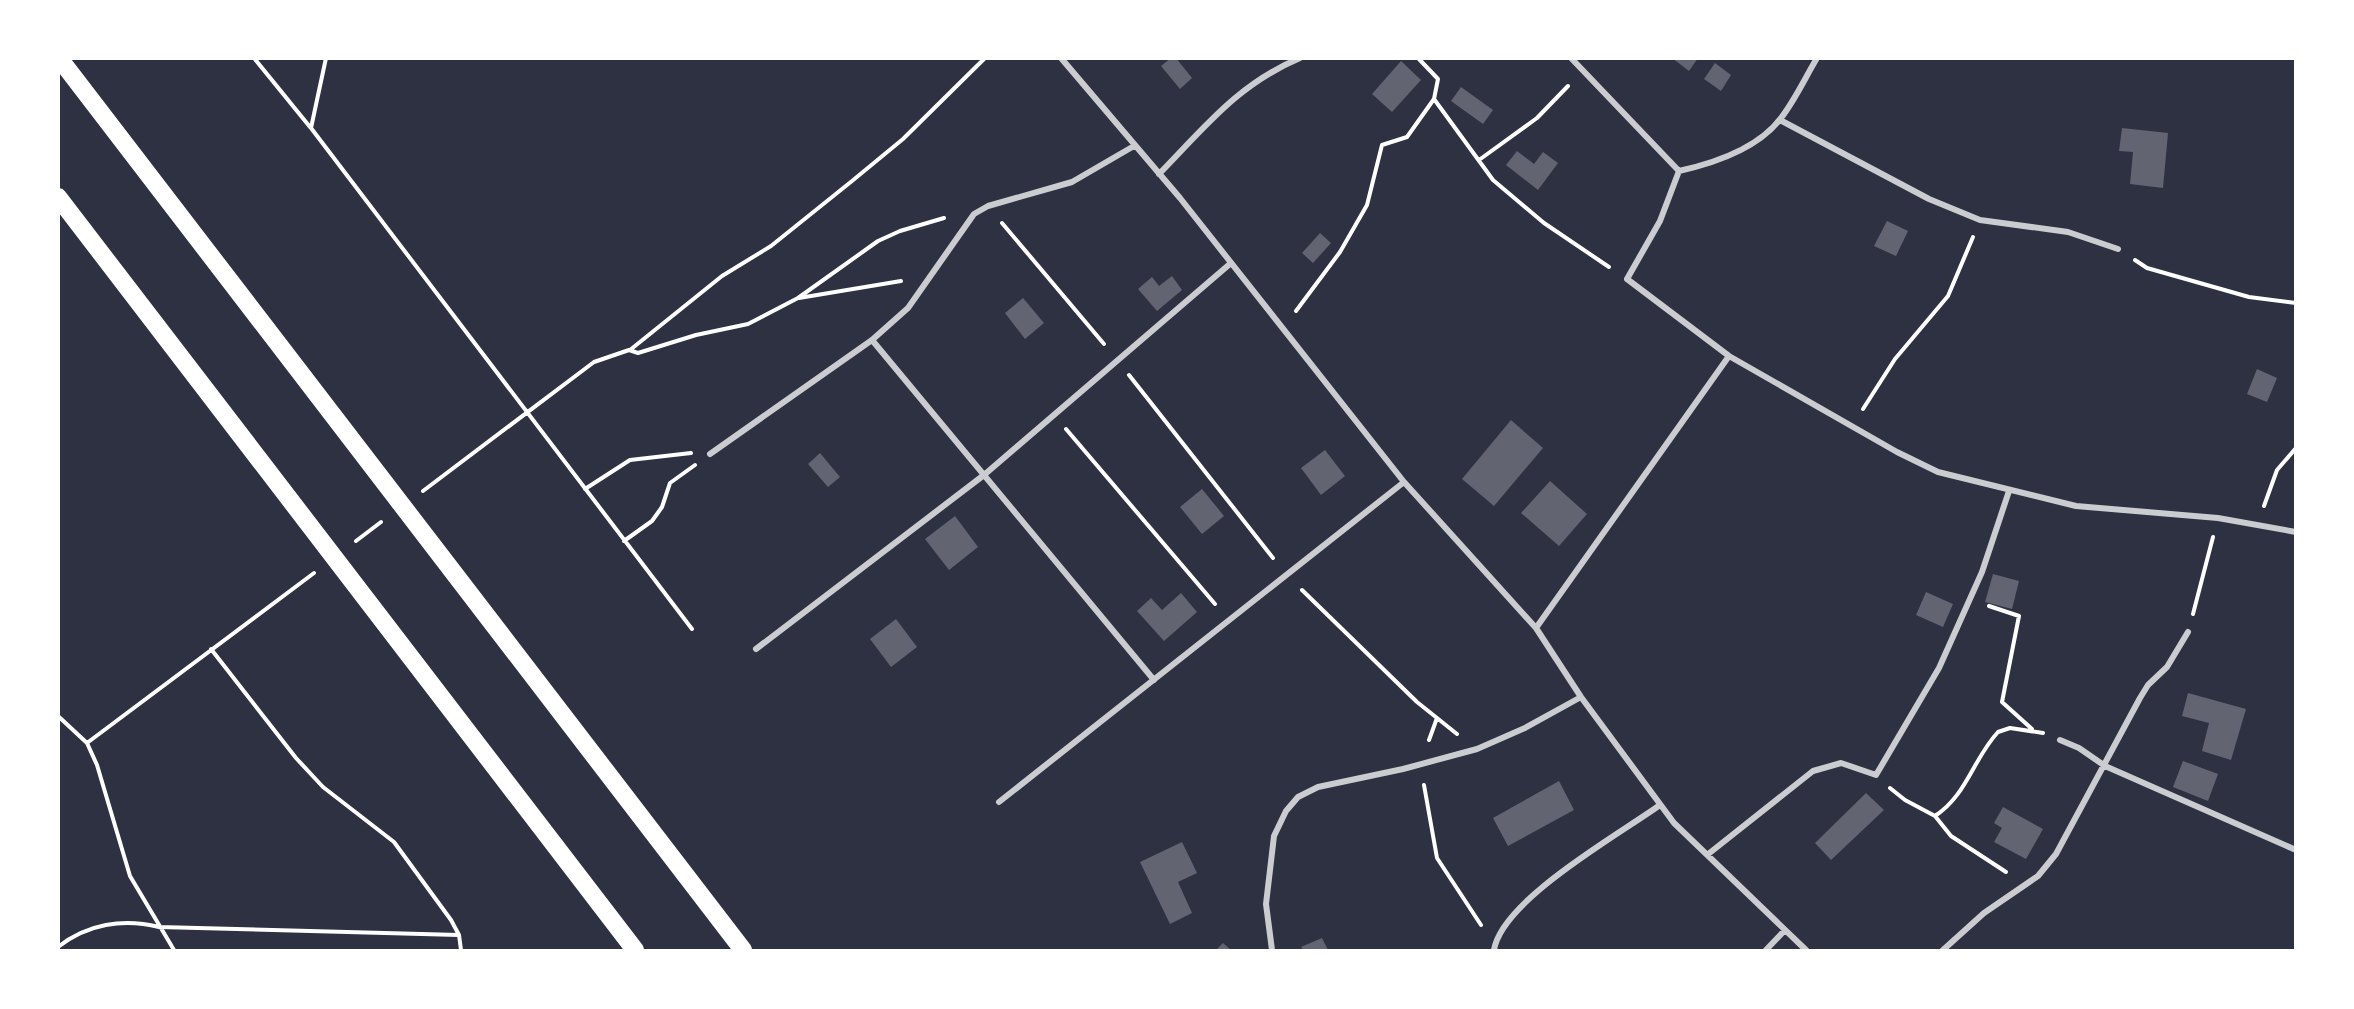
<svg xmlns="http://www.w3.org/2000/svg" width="2354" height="1009" font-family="'Times New Roman',serif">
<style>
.building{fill:#626471}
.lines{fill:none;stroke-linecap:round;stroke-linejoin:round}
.path{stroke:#fff;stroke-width:4}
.minor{stroke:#caccd0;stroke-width:6}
.motorway{stroke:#fff;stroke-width:18}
</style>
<rect width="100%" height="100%" fill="#2d3142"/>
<path class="building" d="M 1171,58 L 1176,58 L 1192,78 L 1180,89 L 1161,66 Z
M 1672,58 L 1698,58 L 1689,71 Z
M 1401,61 L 1421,80 L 1392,112 L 1372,94 Z
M 1715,63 L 1731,75 L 1721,91 L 1704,79 Z
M 1461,87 L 1493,110 L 1483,124 L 1451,101 Z
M 2122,128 L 2168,133 L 2163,188 L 2130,184 L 2133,152 L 2119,151 Z
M 1517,151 L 1534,164 L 1543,152 L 1558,163 L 1538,190 L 1506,165 Z
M 1887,221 L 1908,231 L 1896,256 L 1874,246 Z
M 1320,233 L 1331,243 L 1313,263 L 1302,253 Z
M 1172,276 L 1182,290 L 1157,311 L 1138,289 L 1152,277 L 1159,286 Z
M 1023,298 L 1044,323 L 1025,339 L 1005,313 Z
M 2257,369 L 2277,378 L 2267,402 L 2247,394 Z
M 1511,420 L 1543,448 L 1494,506 L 1462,479 Z
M 1325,450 L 1345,476 L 1321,495 L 1301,468 Z
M 820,453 L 840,477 L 828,487 L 808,464 Z
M 1550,481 L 1587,514 L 1559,546 L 1521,513 Z
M 1202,489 L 1224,516 L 1202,534 L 1180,507 Z
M 955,516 L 978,547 L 949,570 L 925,539 Z
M 1993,574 L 2019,581 L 2012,609 L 1985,602 Z
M 1926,592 L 1953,604 L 1943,627 L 1916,615 Z
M 1181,593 L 1197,612 L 1164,641 L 1137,611 L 1151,598 L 1162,610 Z
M 896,619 L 917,647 L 891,667 L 870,639 Z
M 2188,693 L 2246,709 L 2231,760 L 2202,751 L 2209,723 L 2182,716 Z
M 2183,761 L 2218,774 L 2208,801 L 2173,787 Z
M 1559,781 L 1574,810 L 1508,846 L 1493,818 Z
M 1866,793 L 1884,810 L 1831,860 L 1815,843 Z
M 2003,807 L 2043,829 L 2026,859 L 1994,842 L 2002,828 L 1994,823 Z
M 1182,842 L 1197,873 L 1178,882 L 1192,913 L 1170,924 L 1140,862 Z
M 1322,938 L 1328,950 L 1303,950 L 1301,947 Z
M 1223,943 L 1231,950 L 1216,950 Z"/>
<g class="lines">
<path class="path" d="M 254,58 L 310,127
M 326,58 L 311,128 L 692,629
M 1434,99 L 1493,180 L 1544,223 L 1609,267
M 1479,160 L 1537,118 L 1568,86
M 1002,223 L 1104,344
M 2135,260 L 2147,268 L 2249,297 L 2296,303
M 799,298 L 901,281
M 1296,311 L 1340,252 L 1367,205 L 1382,145 L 1407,137 L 1434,99 L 1438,79 L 1418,58
M 630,350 L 722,276 L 771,246 L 852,181 L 903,139 L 985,58
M 1129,375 L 1273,558
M 1863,409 L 1895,359 L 1948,296 L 1973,237
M 1066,429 L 1215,604
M 585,489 L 630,460 L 691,453
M 423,491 L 594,362 L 629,350 L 638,353 L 696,335 L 748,324 L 798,298 L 878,241 L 900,231 L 944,218
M 2264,506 L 2277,470 L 2296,448
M 356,541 L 381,522
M 624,541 L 652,521 L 662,507 L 670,483 L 695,465
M 1302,590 L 1417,702 L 1457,734
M 1989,606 L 2019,616 L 2002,702 L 2032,729
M 2193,614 L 2213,537
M 211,649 L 296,758 L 323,787 L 394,842 L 451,920 L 459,935 L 461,950
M 58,716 L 87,743 L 314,573
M 1429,740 L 1437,718
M 87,743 L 97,765 L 130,876 L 174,950
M 1424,785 L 1437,858 L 1481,925
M 1890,788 L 1905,800 L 1935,816 C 1967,795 1973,759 1998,732 L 2010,728 L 2043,733
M 1935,816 L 1951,836 L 2006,872
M 58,947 C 87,924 123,918 159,927 L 459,935"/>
<path class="minor" d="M 1061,58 L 1180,198 L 1404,482 L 1536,628 L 1581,697 L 1674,823 L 1806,950
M 1571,58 L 1679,171 L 1660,221 L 1627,279 L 1729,356 L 1897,452 L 1938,472 L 2076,506 L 2218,518 L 2296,532
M 1780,120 L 1929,199 L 1980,220 L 2068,232 L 2118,249
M 1679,171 C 1715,163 1758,149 1781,118 C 1795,100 1805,78 1817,58
M 1159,174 C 1205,127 1238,84 1300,58
M 872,340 L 1154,680
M 710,454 L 872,340 L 908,308 L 974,214 L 988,206 L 1072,182 L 1134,146
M 1536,628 L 1729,356
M 756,649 L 984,475 L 1231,263
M 2060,740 L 2079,748 L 2105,766 L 2296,850
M 999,802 L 1404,482
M 1707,855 L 1813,771 L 1841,763 L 1876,775 L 1939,668 L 1982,572 L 2009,491
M 1272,950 L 1266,904 L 1274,836 L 1286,811 L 1298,797 L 1318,787 L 1403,769 L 1477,749 L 1525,728 L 1581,697
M 1494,950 C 1502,900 1618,835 1660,805
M 1766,950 L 1785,930
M 1943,950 L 1984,913 L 2038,876 L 2056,854 L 2140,698 L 2148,685 L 2167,667 L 2188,632"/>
<path class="motorway" d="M 59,58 L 743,950
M 58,197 L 635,950"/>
</g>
<rect width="2354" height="1009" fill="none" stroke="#ffffff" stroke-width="120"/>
</svg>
